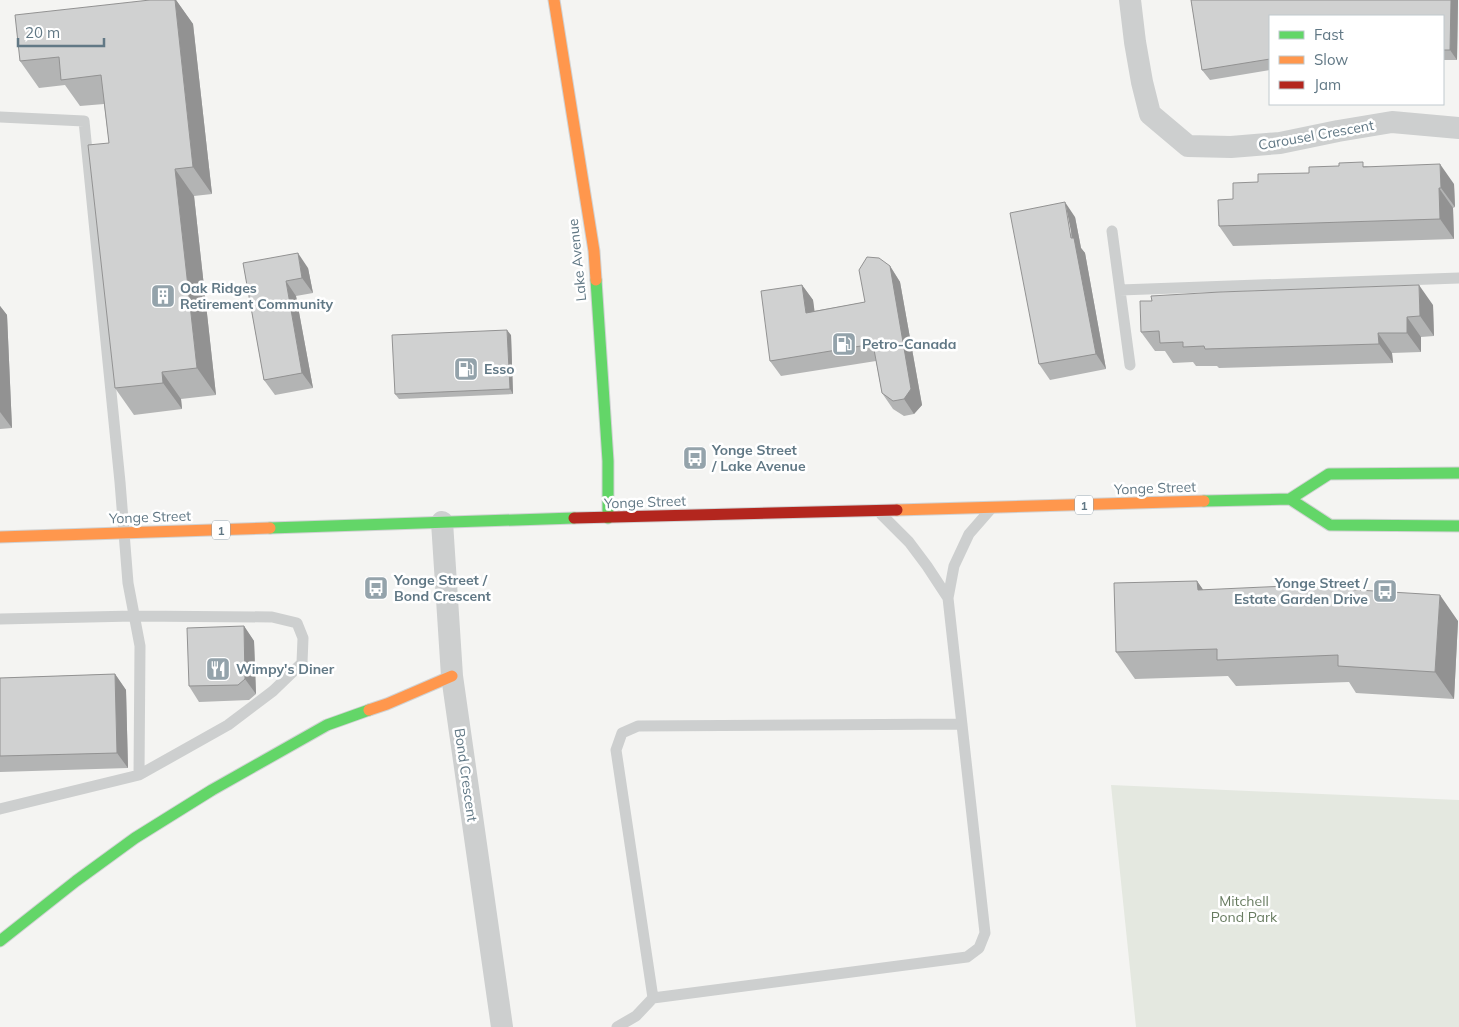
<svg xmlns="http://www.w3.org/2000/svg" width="1459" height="1027" font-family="Mulish,sans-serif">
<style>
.green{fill:#e4e8e0}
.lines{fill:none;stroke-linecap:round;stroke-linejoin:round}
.fast-casing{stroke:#d0d2d3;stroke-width:13}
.slow-casing{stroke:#d0d2d3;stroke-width:13}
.jam-casing{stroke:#d0d2d3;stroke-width:13}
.lane{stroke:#cdcfcf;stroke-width:11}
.street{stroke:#cdcfcf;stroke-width:22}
.fast{stroke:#63d668;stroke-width:11}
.slow{stroke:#ff974d;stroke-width:11}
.jam{stroke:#b3261e;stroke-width:11}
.wall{fill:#b3b4b4}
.shaded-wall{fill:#929292}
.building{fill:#d0d1d1;stroke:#929292}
.labels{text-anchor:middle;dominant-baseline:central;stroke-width:5;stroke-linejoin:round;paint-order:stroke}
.shield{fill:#fff;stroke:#90a0aa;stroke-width:1}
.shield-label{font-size:12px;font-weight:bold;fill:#617885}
.street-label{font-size:14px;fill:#617885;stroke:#fff}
.poi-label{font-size:14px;font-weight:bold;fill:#617885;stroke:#fff;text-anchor:start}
.park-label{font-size:14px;fill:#687c60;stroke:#fff}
</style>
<rect width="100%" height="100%" fill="#f4f4f2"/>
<path class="green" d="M 1111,785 L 1459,800 L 1459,1027 L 1136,1027 Z"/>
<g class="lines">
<defs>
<path id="fast" d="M 596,280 L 608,461 L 608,518
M 1290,499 L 1330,525 L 1459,526
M 1204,501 L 1290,499 L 1329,474 L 1459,473
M 270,528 L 574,518
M 0,941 L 76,881 L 135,838 L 212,790 L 327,725 L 369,710"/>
<path id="slow" d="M 554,0 L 594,251 L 596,280
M 897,510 L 1204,501
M 0,537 L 270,528
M 369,710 L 387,704 L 452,676"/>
<path id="jam" d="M 574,518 L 897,510"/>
</defs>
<use href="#fast" class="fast-casing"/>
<use href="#slow" class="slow-casing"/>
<use href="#jam" class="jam-casing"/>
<path class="lane" d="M 0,117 L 84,121 L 120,482 L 128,583 L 140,646 L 139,775 L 228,725 L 273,691 L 302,663 L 303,638 L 297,623 L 272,617 L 134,616 L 0,619
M 1112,231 L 1130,365
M 1120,290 L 1459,278
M 881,514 L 909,542 L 927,566 L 948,598
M 0,809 L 139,775
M 653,998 L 616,750 L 622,733 L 638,726 L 962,724
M 617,1027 L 636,1016 L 653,998 L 967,957 L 979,948 L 985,933 L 948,598 L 954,566 L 969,534 L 990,510"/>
<path class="street" d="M 1130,0 L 1135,42 L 1142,82 L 1150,114 L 1188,146 L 1231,147 L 1280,143 L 1338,131 L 1392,122 L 1459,128
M 442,522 L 452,676 L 502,1027"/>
<use href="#fast" class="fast"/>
<use href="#slow" class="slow"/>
<use href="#jam" class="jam"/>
</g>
<path class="wall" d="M 150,0 L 176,0 L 193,24 L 212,194 L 194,196 L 216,395 L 181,399 L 182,409 L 134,415 L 115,388 L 109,143 L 104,104 L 80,106 L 65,85 L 39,88 L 20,61 Z
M 1191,0 L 1458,0 L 1457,60 L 1443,60 L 1443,16 L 1270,16 L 1270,70 L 1210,80 L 1202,70 Z
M 1366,166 L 1454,184 L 1455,207 L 1453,208 L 1454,239 L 1233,246 L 1219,226 L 1233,199 L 1258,182 L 1309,173 Z
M 1075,217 L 1081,248 L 1085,253 L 1106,369 L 1050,380 L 1039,364 Z
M 243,263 L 308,268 L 313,293 L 296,296 L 313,388 L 275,395 L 264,380 Z
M 890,266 L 900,282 L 922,405 L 914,414 L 904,416 L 893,409 L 882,393 L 876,361 L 781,376 L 770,361 L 802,285 L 813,300 L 814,311 L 865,302 Z
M 1433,305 L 1434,336 L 1421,337 L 1421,352 L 1392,353 L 1393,363 L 1219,368 L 1217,366 L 1196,366 L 1193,362 L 1173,363 L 1165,351 L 1155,351 L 1141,332 Z
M 0,306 L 7,315 L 12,428 L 0,429 Z
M 511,335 L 513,394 L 399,399 L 395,394 Z
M 1197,581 L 1203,590 L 1310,587 L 1458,621 L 1454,699 L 1356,693 L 1349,682 L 1236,686 L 1228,676 L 1135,679 L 1116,652 Z
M 244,626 L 254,641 L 256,694 L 249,700 L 199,702 L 189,686 Z
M 115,674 L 126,690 L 128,768 L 0,772 L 0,678 Z"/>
<path class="shaded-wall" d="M 175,0 L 176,0 L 193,24 L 212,194 L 193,167 Z
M 1451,0 L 1458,0 L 1457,60 L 1450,50 Z
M 1440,164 L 1454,184 L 1455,207 L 1441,188 Z
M 175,169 L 194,196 L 216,395 L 197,368 Z
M 1439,188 L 1453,208 L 1454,239 L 1440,219 Z
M 1065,202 L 1075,217 L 1081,248 L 1085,253 L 1106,369 L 1096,354 Z
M 298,253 L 308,268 L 313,293 L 302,278 Z
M 890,266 L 900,282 L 922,405 L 914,414 L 904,399 Z
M 286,281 L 296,296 L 313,388 L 302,373 Z
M 802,285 L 813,300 L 817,328 L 806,313 Z
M 1419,285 L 1433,305 L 1434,336 L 1420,316 Z
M 0,306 L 7,315 L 12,428 L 0,412 Z
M 1407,317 L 1421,337 L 1421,352 L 1407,333 Z
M 507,330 L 511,335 L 513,394 L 510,389 Z
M 1378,333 L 1392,353 L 1393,363 L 1379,344 Z
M 162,372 L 181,399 L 182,409 L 163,383 Z
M 1197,581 L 1216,608 L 1198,590 Z
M 1440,595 L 1458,621 L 1454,699 L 1435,672 Z
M 244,626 L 254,641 L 256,694 L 245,679 Z
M 115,674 L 126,690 L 128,768 L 117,753 Z"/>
<path class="building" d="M 150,0 L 175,0 L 193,167 L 175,169 L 197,368 L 162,372 L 163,383 L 115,388 L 88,145 L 109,143 L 101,75 L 61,80 L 59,57 L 20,61 L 15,15 Z
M 1191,0 L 1451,0 L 1450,50 L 1443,50 L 1443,16 L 1270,16 L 1270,59 L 1202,70 Z
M 1363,162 L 1363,167 L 1440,164 L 1441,188 L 1439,188 L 1440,219 L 1219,226 L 1218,200 L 1233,199 L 1233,183 L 1258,182 L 1258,174 L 1309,173 L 1309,167 L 1339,166 L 1339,163 Z
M 1065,202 L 1071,238 L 1074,238 L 1096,354 L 1039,364 L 1010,213 Z
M 298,253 L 302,278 L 286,281 L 302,373 L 264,380 L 243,263 Z
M 867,257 L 879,258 L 890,266 L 911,389 L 904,399 L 893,401 L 882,393 L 873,344 L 770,361 L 761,291 L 802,285 L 806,313 L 865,302 L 859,270 Z
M 1419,285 L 1420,316 L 1407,317 L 1407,333 L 1378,333 L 1379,344 L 1205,349 L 1204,346 L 1183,347 L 1183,342 L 1160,343 L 1159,331 L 1141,332 L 1140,301 L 1152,301 L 1151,296 L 1220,292 Z
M 507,330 L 510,389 L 395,394 L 392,335 Z
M 1197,581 L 1198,590 L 1309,585 L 1309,587 L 1440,595 L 1435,672 L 1338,666 L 1338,655 L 1217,660 L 1217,649 L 1116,652 L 1114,583 Z
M 244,626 L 245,679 L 238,685 L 189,686 L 187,628 Z
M 115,674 L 117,753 L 0,756 L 0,678 Z"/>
<defs>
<symbol id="building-square" viewBox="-11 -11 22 22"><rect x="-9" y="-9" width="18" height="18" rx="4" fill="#94a3ab" stroke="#fff"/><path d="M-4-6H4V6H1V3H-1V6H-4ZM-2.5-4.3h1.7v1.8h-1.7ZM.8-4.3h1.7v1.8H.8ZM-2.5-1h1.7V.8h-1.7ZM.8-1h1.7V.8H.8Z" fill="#fff"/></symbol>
<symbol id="fuel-square" viewBox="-11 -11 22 22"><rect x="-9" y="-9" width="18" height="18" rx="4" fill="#94a3ab" stroke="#fff"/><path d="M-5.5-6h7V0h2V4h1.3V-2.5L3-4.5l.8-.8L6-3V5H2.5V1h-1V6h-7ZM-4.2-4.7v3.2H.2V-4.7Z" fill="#fff"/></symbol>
<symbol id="bus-square" viewBox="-11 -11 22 22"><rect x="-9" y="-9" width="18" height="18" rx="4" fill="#94a3ab" stroke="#fff"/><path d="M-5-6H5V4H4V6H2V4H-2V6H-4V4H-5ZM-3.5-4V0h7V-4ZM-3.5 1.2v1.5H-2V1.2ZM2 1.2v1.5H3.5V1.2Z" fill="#fff"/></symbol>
<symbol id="restaurant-square" viewBox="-11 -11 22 22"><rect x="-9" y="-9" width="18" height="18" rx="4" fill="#94a3ab" stroke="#fff"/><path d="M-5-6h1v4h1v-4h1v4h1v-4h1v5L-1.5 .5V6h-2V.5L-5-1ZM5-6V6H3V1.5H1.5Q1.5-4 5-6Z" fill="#fff"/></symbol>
</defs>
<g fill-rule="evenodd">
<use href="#building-square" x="149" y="282" width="28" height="28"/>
<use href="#fuel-square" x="830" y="330" width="28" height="28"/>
<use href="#fuel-square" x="452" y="355" width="28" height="28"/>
<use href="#bus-square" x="681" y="444" width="28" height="28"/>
<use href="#bus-square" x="362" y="574" width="28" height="28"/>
<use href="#bus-square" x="1371" y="577" width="28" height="28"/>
<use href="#restaurant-square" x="204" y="655" width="28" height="28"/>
</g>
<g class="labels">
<g class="shield">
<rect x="1075" y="495.5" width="18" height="19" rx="4"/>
<rect x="212" y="520.5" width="18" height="19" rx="4"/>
</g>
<g class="shield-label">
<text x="1084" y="505">1</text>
<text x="221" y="530">1</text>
</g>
<g class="street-label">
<text transform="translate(1316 135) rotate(-10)">Carousel Crescent</text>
<text transform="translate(577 260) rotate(-96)">Lake Avenue</text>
<text transform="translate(1155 488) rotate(-2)">Yonge Street</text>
<text transform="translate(645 502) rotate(-2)">Yonge Street</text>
<text transform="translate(150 517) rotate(-2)">Yonge Street</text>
<text transform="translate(466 775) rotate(82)">Bond Crescent</text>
</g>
<g class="poi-label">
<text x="180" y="288">Oak Ridges<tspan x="180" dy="16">Retirement Community</tspan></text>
<text x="862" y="344">Petro-Canada</text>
<text x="484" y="369">Esso</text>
<text x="712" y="450">Yonge Street<tspan x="712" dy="16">/ Lake Avenue</tspan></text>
<text x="394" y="580">Yonge Street /<tspan x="394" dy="16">Bond Crescent</tspan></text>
<text x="1368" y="583" text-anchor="end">Yonge Street /<tspan x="1368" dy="16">Estate Garden Drive</tspan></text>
<text x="236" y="669">Wimpy's Diner</text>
</g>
<g class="park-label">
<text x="1244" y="901">Mitchell<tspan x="1244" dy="16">Pond Park</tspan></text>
</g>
</g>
<rect x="1269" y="15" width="175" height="90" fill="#ffffff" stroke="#c0c9ce"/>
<rect x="1279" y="31" width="25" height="8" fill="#63d668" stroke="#c0c9ce"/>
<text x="1314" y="40" font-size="15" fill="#617885">Fast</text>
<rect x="1279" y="56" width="25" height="8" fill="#ff974d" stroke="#c0c9ce"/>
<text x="1314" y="65" font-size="15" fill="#617885">Slow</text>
<rect x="1279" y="81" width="25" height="8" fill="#b3261e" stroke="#c0c9ce"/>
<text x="1314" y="90" font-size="15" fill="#617885">Jam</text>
<path d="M18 38v8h86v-8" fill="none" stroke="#617885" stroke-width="2.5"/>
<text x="25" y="38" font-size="15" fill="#617885" stroke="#ffffff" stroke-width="4" paint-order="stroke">20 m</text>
</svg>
